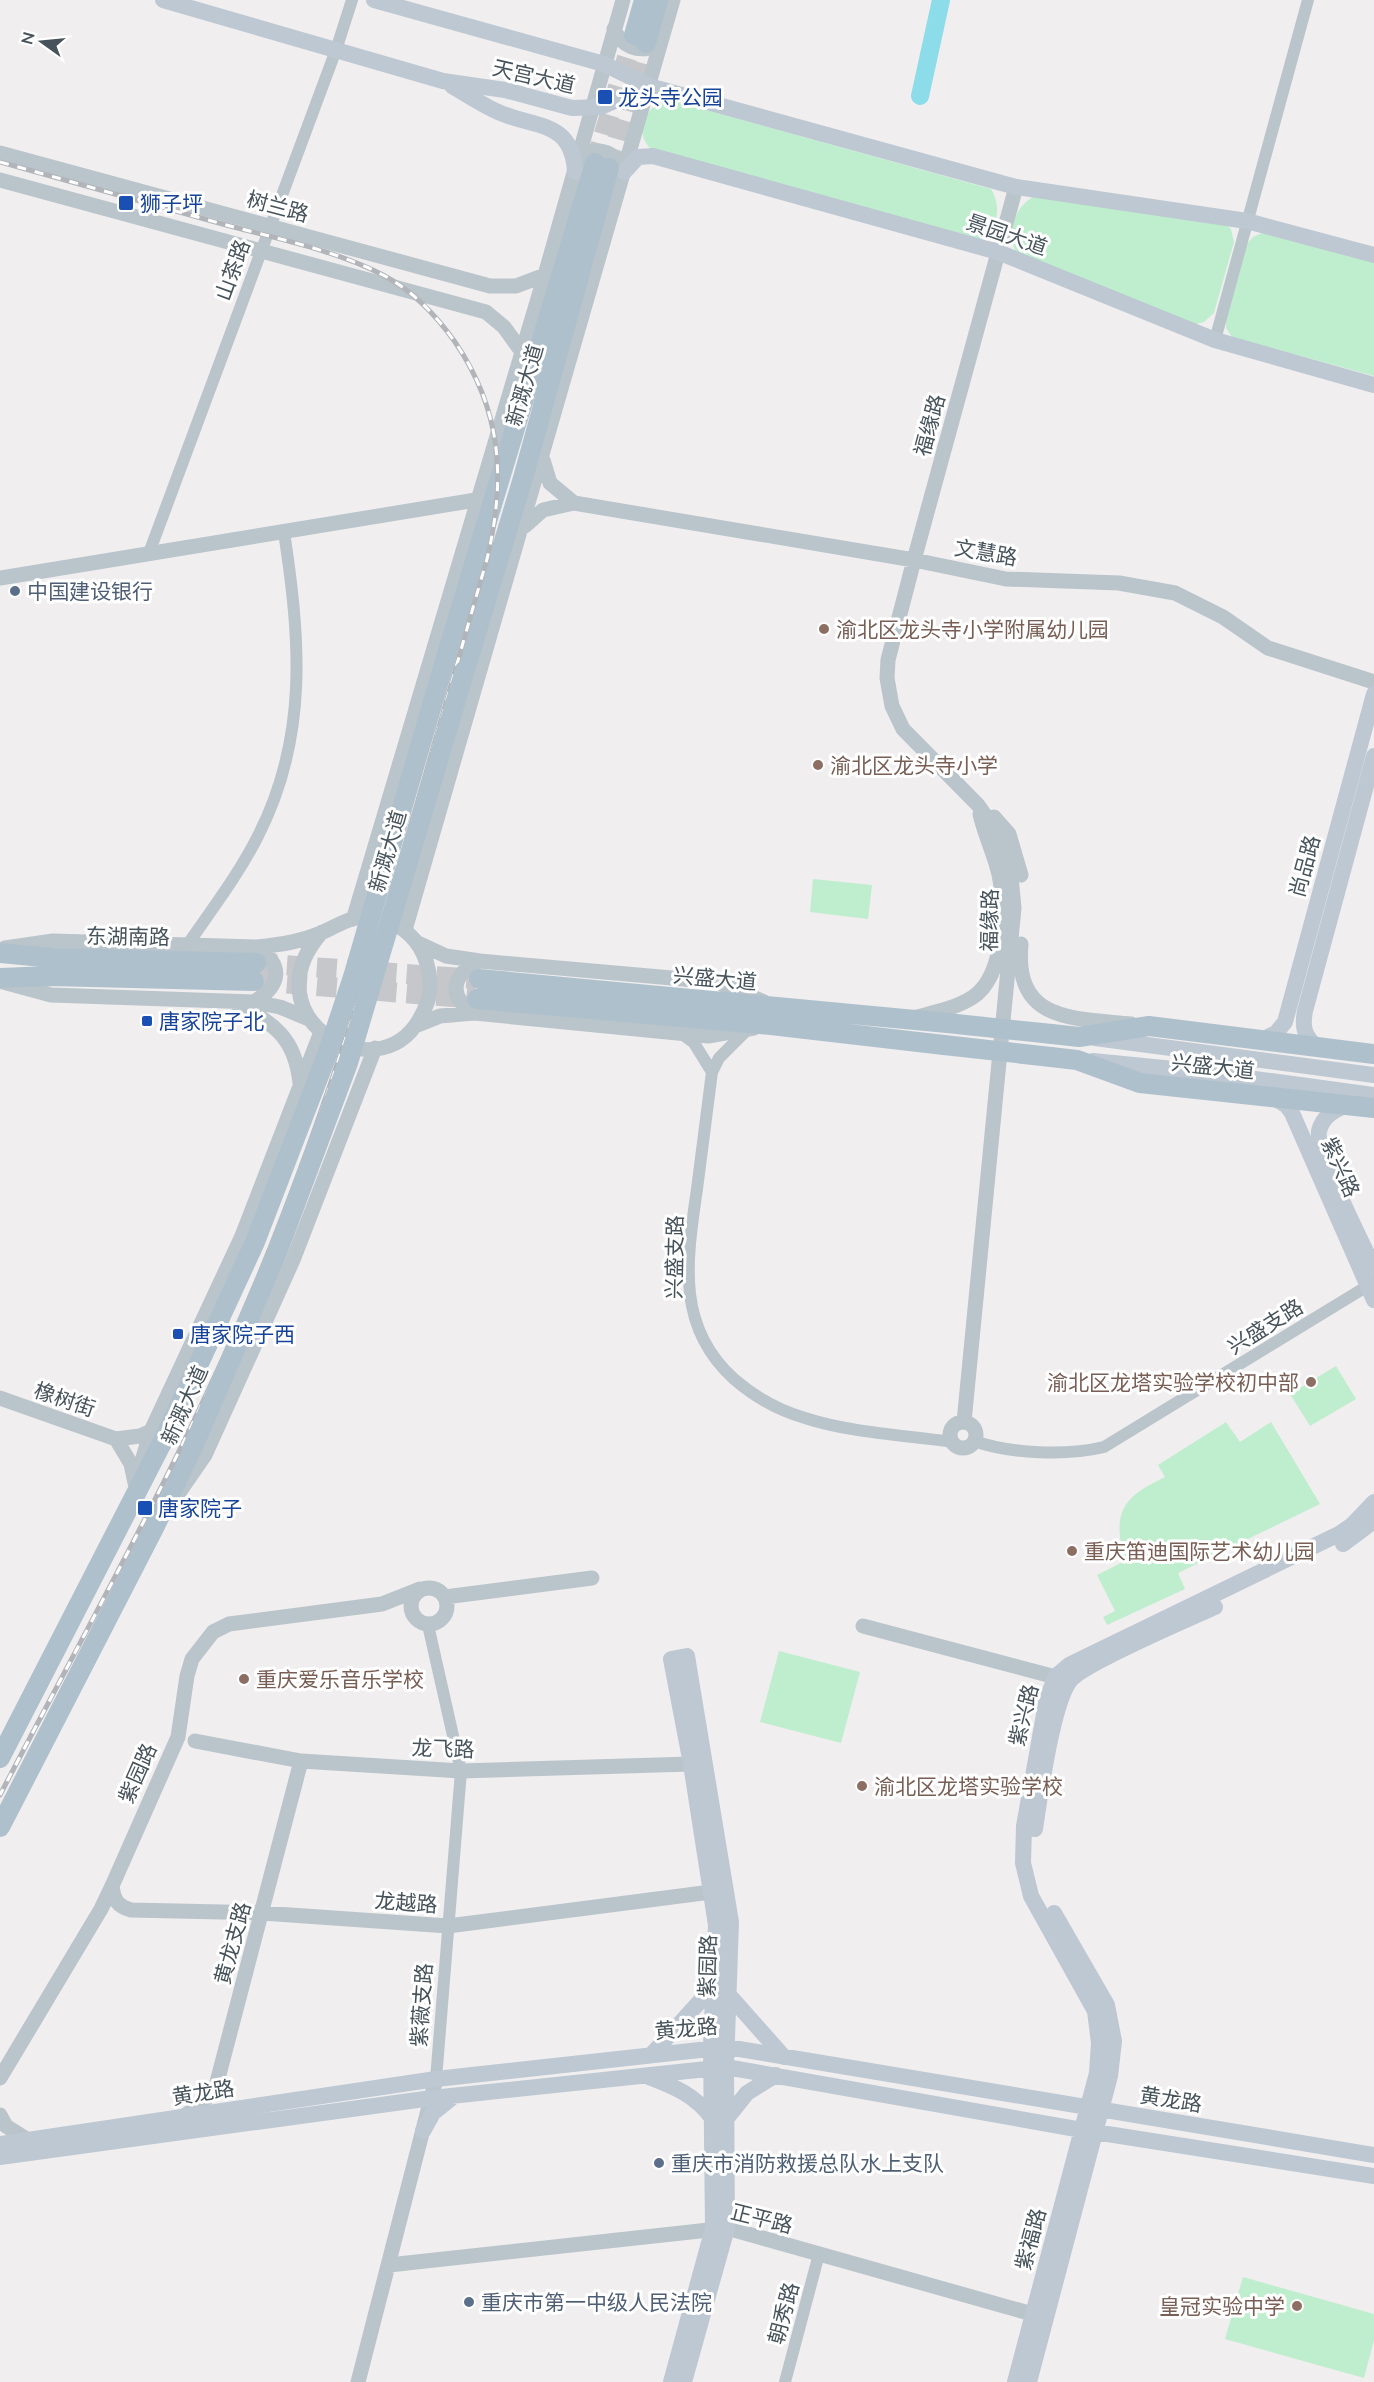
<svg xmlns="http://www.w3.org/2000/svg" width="1374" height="2382" font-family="Mulish,'Noto Sans SC',sans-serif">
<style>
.green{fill:#beeecd}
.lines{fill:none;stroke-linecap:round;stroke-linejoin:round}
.river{stroke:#8cdce9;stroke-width:18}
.primary-tunnel{stroke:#c6c7ca;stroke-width:20;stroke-dasharray:20 10;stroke-linecap:butt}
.minor{stroke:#bac4cb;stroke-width:12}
.tertiary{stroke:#bac4cb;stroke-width:15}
.secondary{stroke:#bdc8d2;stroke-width:16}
.primary{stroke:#afc0cd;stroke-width:20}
.rail-casing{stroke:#b1b4b9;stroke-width:5}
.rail{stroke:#fff;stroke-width:3;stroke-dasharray:9;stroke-linecap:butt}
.primary-bridge{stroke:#afc0cd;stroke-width:20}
.transit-dot{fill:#1a4fb4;stroke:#fff;stroke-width:2}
.service-dot{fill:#5c6f8a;stroke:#fff;stroke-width:2}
.education-dot{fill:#8d6e63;stroke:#fff;stroke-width:2}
.labels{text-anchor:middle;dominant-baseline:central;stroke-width:6;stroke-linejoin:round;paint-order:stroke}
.street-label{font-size:21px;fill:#47535b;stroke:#fff}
.transit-label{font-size:21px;fill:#164399;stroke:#fff;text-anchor:start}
.service-label{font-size:21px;fill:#4e5e75;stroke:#fff;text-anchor:start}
.education-label{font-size:21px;fill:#785e54;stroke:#fff;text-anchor:start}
</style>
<rect width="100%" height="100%" fill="#f1eeef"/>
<path class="green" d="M 670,100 L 991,189 C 1003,208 997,232 977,241 L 654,151 C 631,136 645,102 670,100 Z
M 1034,196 L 1224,223 L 1231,229 L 1234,242 L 1214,313 L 1204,322 L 1192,325 L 1017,254 C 1005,233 1014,208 1034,196 Z
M 1262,233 L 1374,263 L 1374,376 L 1232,337 L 1226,328 L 1226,316 L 1245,246 L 1253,237 Z
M 813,879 L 872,885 L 868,919 L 810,912 Z
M 1336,1366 L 1356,1399 L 1310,1426 L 1290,1394 Z
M 1226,1422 L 1240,1442 L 1271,1422 L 1320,1504 L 1178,1573 L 1185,1589 L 1107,1625 L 1103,1617 L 1115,1611 L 1097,1575 L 1123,1562 L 1116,1547 L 1121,1544 C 1114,1504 1133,1493 1165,1477 L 1158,1465 Z
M 779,1651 L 860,1672 L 841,1743 L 760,1722 Z
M 1243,2277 L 1374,2314 L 1374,2340 L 1364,2378 L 1225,2339 Z"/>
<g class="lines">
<path class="river" d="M 920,96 L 941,0"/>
<path class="primary-tunnel" d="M 595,163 L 633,38
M 609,168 L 646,43
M 257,963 L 476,979
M 257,981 L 476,999"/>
<path class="minor" d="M 1215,340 L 1308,0
M 149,553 L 336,50 L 352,0
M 188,944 C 212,909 239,874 258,836 C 309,736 300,638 284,532
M 748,1029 L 719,1058 L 712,1072 C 707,1111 702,1150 697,1189 C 687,1259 675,1326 734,1379 C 756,1398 777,1410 805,1418 C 851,1433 904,1435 953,1442
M 682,1034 L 694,1043 L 712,1072
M 974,1441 C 1011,1454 1067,1456 1104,1447 L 1374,1282
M 428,1625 L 461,1771 L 436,2079
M 785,2382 L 819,2254"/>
<path class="tertiary" d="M 614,29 C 621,46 639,54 656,45
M 0,153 L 490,286 L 516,286 L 545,275
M 578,164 L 587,152 C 606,148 616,155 624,172
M 0,180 L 486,312 L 504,327 L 522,352
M 543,460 L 550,483 L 574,503
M 525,526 L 543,510 L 574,503 L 914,560 L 1006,579 L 1119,583 L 1175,593 L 1223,617 L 1268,648 L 1374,682
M 0,578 L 476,500
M 994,817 L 1009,834 L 1021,875
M 354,917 L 545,275 L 623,0
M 405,930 L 673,0
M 322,932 C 247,1016 375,1094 419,1020 C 426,1008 432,995 430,981 C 428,957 418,937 396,925
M 418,943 L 446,956 L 480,961 L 717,982 L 764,1002
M 1021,944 C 1014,1022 1072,1018 1131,1024
M 5,948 L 53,941 L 257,947 C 280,945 300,942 321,933 C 337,926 347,918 364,917
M 3,982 L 51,995 L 254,1002 L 280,1007 L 309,1019
M 254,1002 C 281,985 284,966 257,947
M 237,1004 C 275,1024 295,1038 300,1083
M 474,1013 C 446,996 453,973 480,961
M 917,1017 C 936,1012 956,1008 973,997 C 1006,975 1007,901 997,867 C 992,849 984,832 980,814
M 415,1026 L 440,1016 L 474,1013 L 708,1036 L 754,1028
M 0,1398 L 116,1439
M 964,1422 L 1014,908 L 1010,866 L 997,832 L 978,805 L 903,729 L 892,706 L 887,678 L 888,660 L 914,560 L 1016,187
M950 1435a13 13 0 1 1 26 0a13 13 0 1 1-26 0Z
M 137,1478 L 151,1431 L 242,1236 L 321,1032
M 135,1483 L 131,1464 L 116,1439 L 140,1436 L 151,1431
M 178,1494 L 205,1455 L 293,1260 L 375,1048
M411 1606a18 18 0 1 1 36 0a18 18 0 1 1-36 0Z
M 445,1597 L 592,1578
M 863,1626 L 1067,1680
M 195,1741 L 301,1761 L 461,1771 L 691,1764
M 112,1886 C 114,1900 117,1906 131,1910 L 262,1913 L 448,1926 L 711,1892
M 0,2078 L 101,1909 L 112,1886 L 178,1737 L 187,1676 L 192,1659 L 213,1632 L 229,1624 L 382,1604 L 420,1589
M 0,2115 L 6,2126 L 28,2140
M 184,2116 L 202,2104 L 216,2086 L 301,1761
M 389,2265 L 727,2228 L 1043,2317
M 358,2382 L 436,2079"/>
<path class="secondary" d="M 163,0 L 443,81 L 505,90 L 572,108 L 601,107 L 649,86
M 374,0 L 604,64 L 649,86 L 1016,187 L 1247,221 L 1374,255
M 452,86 C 466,94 481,104 496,111 C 533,129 572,118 575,172
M 624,172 L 638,157 L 653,156 L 998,252 L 1215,340 L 1374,385
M 1095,1038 L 1374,1075
M 1262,1040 L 1276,1033 L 1285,1022 L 1374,694
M 1317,1047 C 1304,1036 1302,1027 1305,1011 L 1374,756
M 1093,1061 L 1204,1072 L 1374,1095
M 1272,1097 L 1286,1105 L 1292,1113 L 1374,1300
M 1349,1104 C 1335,1110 1323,1115 1319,1131 C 1315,1152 1363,1244 1374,1268
M 1343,1544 L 1374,1521
M 1035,1829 C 1040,1796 1052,1707 1069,1682 C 1079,1666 1190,1618 1215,1607
M 729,1995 L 784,2057
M 653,2053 L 713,1987
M 649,2077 C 675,2087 695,2095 712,2118
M 727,2118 L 747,2093 L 776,2075
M 423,2131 L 433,2113 L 454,2096
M 0,2144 L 436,2079 L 727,2047 L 1374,2155
M 0,2157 L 432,2098 L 726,2067 L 1082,2130 L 1374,2176
M 671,2382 L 713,2228 L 711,2047 L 716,1925 L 691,1764 L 671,1659 L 687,1656 L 731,1922 L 726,2067 L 727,2228 L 684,2382
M 1015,2382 L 1097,2073 L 1099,2043 L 1095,2011 L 1031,1896 L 1023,1863 L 1024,1826 L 1047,1698 L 1056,1676 L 1069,1665 L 1339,1534 L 1352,1525 L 1374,1502
M 1029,2382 L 1110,2076 L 1114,2041 L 1107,2005 L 1054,1913"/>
<path class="primary" d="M 634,35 L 644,0
M 646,43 L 658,0
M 444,664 L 595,163
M 465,670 L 523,478 L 609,168
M 0,953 L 53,958 L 256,963
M 0,978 L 50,976 L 254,981
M 479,979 L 947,1023
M 477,999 L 771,1025 L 944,1045
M 1052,1034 L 1079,1037 L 1149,1026 L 1374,1054
M 1051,1057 L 1077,1060 L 1140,1083 L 1374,1108
M 0,1758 L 165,1437
M 0,1827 L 154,1528 L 192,1449"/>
<defs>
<path id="rail" d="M 0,162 C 73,182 146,203 219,223 C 273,238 333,249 383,275 C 413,291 436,315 455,342 C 502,411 506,479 487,559 C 417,801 354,1046 257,1280 C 184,1457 88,1625 0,1795"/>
</defs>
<use href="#rail" class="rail-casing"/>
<use href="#rail" class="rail"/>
<path class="primary-bridge" d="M 947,1023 L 1052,1034
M 944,1045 L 1051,1057
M 165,1437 L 255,1242 L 327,1055 L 353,977 L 444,664
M 192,1449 L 277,1253 L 348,1063 L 465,670"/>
</g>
<g class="transit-dot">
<rect x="597" y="89" width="16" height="16" rx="3"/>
<rect x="118" y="195" width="16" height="16" rx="3"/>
<rect x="141" y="1015" width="12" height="12" rx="3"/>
<rect x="172" y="1328" width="12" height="12" rx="3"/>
<rect x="137" y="1500" width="16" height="16" rx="3"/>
</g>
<g class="service-dot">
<circle cx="15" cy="591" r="6"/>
<circle cx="659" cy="2163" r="6"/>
<circle cx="469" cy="2302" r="6"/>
</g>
<g class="education-dot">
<circle cx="824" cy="629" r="6"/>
<circle cx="818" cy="765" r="6"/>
<circle cx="1311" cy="1382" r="6"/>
<circle cx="1072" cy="1551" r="6"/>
<circle cx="244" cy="1679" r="6"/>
<circle cx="862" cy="1786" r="6"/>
<circle cx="1297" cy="2306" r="6"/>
</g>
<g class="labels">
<g class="street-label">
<text transform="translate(534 76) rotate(13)">天宫大道</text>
<text transform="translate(278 206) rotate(15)">树兰路</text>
<text transform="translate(1007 234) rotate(19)">景园大道</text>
<text transform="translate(232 270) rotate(-70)">山茶路</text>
<text transform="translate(524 385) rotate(-74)">新溉大道</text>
<text transform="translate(929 425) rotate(-75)">福缘路</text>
<text transform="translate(986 552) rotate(10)">文慧路</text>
<text transform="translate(387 851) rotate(-74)">新溉大道</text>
<text transform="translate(1304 866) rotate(-75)">尚品路</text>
<text transform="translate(989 920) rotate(-89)">福缘路</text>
<text transform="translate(128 936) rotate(1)">东湖南路</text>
<text transform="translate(715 978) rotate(5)">兴盛大道</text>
<text transform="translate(1213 1066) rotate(6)">兴盛大道</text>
<text transform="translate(1341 1167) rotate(66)">紫兴路</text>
<text transform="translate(674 1257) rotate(-89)">兴盛支路</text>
<text transform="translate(1265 1326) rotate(-32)">兴盛支路</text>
<text transform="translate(65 1399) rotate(19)">橡树街</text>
<text transform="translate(184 1405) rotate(-66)">新溉大道</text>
<text transform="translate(1023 1715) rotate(-76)">紫兴路</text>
<text transform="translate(443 1748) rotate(2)">龙飞路</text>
<text transform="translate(137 1773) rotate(-66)">紫园路</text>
<text transform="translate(406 1902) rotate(4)">龙越路</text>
<text transform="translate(232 1943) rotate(-75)">黄龙支路</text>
<text transform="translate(707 1966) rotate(-88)">紫园路</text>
<text transform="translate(421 2005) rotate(-86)">紫薇支路</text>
<text transform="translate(686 2028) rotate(-5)">黄龙路</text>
<text transform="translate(203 2092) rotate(-9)">黄龙路</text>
<text transform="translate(1171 2099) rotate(9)">黄龙路</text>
<text transform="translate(762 2218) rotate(14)">正平路</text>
<text transform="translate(1030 2239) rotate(-75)">紫福路</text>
<text transform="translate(783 2313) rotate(-75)">朝秀路</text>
</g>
<g class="transit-label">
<text x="618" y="97">龙头寺公园</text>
<text x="140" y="203">狮子坪</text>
<text x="159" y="1021">唐家院子北</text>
<text x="190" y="1334">唐家院子西</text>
<text x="158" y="1508">唐家院子</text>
</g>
<g class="service-label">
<text x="27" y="591">中国建设银行</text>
<text x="671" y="2163">重庆市消防救援总队水上支队</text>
<text x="481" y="2302">重庆市第一中级人民法院</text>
</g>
<g class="education-label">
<text x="836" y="629">渝北区龙头寺小学附属幼儿园</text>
<text x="830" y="765">渝北区龙头寺小学</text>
<text x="1299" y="1382" text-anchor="end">渝北区龙塔实验学校初中部</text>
<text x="1084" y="1551">重庆笛迪国际艺术幼儿园</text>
<text x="256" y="1679">重庆爱乐音乐学校</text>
<text x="874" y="1786">渝北区龙塔实验学校</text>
<text x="1285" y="2306" text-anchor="end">皇冠实验中学</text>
</g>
</g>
<g transform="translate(42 42) rotate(285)" stroke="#ffffff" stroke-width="4.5" paint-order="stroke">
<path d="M0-4.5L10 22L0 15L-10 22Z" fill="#47535b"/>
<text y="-9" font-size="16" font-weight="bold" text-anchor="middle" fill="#47535b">N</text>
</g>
</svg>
